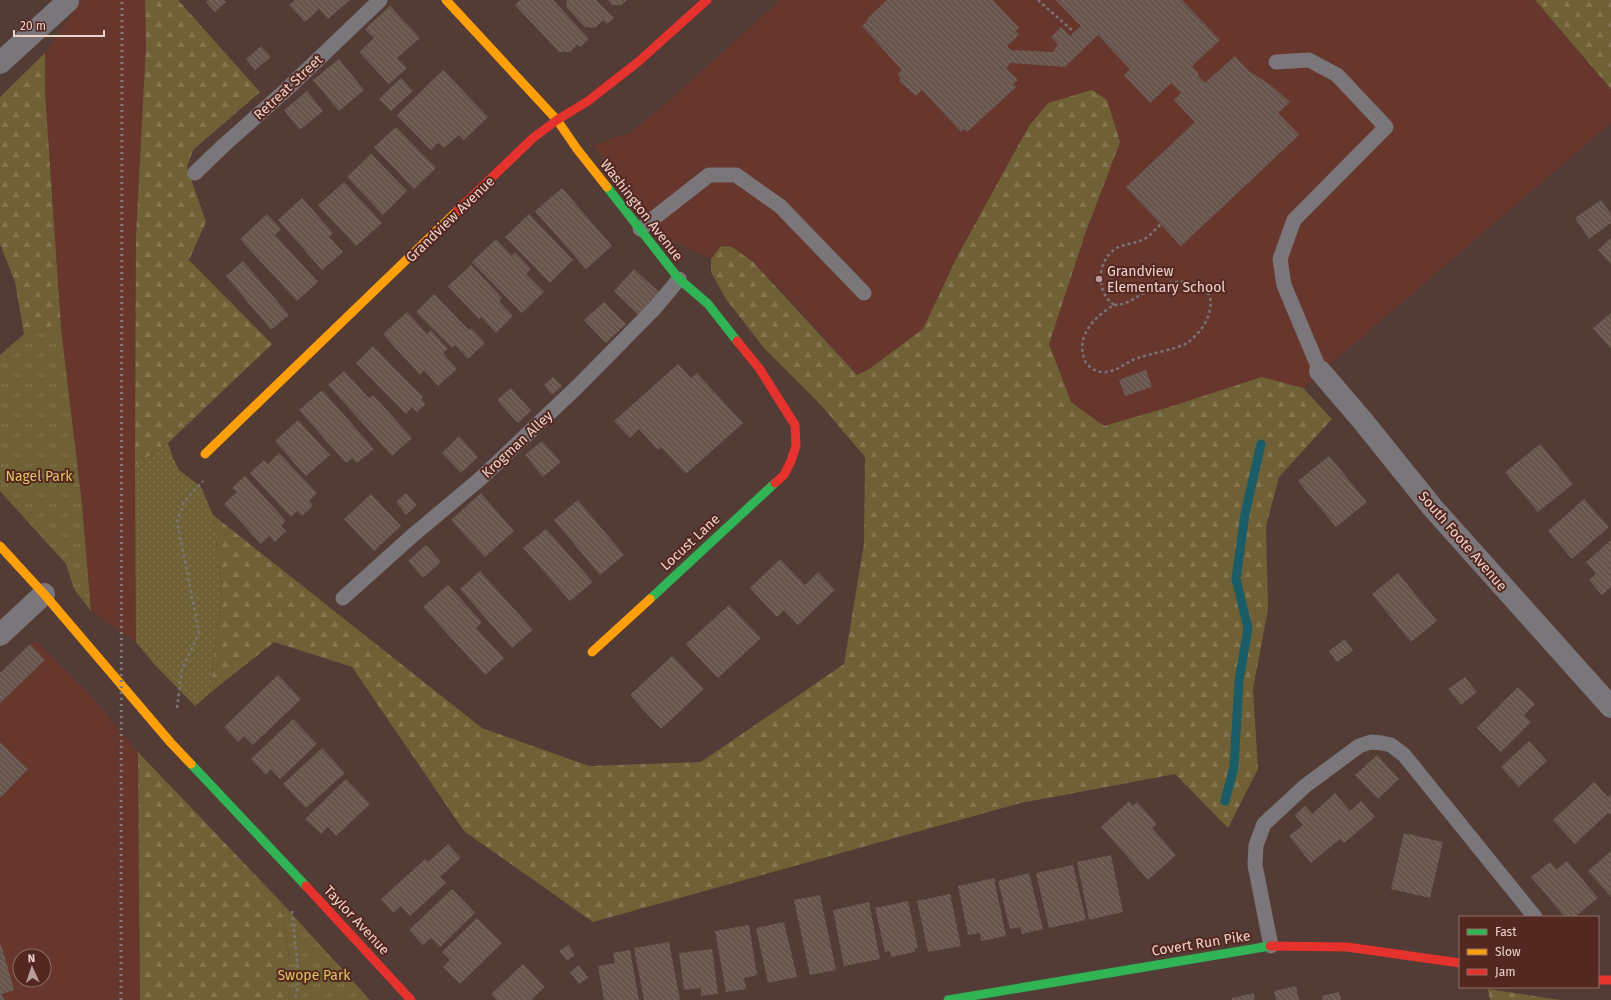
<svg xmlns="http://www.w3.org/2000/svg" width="1611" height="1000" font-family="'Fira Sans',sans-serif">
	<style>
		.built { fill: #67372d; fill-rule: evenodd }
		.grass { fill: url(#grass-dots) }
		.forest { fill: url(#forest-firs) }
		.park { fill: url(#park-tufts) }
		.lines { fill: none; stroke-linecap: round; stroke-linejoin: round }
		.stream { stroke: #1a5c67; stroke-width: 9 }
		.building { fill: url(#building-back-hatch) }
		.path { stroke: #7b7476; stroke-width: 2.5; stroke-dasharray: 3 3; stroke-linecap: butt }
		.lane { stroke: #7b7679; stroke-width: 15 }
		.street { stroke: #7b7679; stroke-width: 22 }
		.fast { stroke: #30b455; stroke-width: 9 }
		.slow { stroke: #ff9f0a; stroke-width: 9 }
		.jam { stroke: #e5322d; stroke-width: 9 }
		.rail { stroke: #847979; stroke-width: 3; stroke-dasharray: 2 4; stroke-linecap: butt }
		.poi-dot { fill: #b89d98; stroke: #532820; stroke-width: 1.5 }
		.labels { text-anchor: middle; stroke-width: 4; stroke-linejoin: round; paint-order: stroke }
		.street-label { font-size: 14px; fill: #eed2cc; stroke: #532820 }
		.poi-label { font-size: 14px; fill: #eed2cc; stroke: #532820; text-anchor: start }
		.park-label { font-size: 14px; fill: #e1c465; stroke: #532820 }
	</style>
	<defs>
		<pattern id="grass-dots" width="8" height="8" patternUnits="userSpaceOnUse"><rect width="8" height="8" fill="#706035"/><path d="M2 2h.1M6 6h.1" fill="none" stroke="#857651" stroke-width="1.8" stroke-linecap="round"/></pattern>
		<pattern id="forest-firs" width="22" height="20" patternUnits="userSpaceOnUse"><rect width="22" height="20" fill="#706035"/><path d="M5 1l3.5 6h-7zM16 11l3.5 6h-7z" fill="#857651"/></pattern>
		<pattern id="park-tufts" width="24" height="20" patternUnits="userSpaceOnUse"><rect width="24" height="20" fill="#706035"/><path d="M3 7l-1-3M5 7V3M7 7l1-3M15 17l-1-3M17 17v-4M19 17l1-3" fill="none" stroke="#857651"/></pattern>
		<pattern id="building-back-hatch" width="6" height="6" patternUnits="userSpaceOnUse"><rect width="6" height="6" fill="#68554d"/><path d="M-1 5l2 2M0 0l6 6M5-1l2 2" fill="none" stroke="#7e6d65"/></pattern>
	</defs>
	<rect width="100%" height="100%" fill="#533b36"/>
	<g class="built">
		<polygon points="81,0 145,0 146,45 136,236 136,642 91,611 82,505 61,328 45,92 45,53"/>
		<polygon points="780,0 1535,0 1611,89 1611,123 1303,388 1110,562 908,340 869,369 857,375 786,296 753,262 732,247 721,246 711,259 673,241 615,177 593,145 632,132 680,91"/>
		<path d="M33 643H38L91 696 138 752 140 1000H0V673ZM20 956H44V980H20Z"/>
	</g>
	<polygon class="grass" points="168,443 173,458 179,470 201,487 213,515 222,588 210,693 195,706 154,664 136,642 135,466"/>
	<g class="forest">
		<polygon points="145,0 178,0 260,92 193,150 187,167 206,222 189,260 272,344 168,443 135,466 136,236 146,45"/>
		<polygon points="1535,0 1611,0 1611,89"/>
		<polygon points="45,53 45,92 61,328 24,334 15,282 0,244 0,97"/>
		<polygon points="1092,90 1107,100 1120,142 1085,234 1049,344 1071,402 1104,426 1169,407 1262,377 1303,388 1332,419 1279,477 1266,526 1268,609 1253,689 1258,769 1228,828 1175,774 1021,803 593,922 464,831 352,667 274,642 210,693 222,588 213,515 482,728 589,766 701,762 844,664 864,544 865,457 820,404 764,348 726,299 711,272 711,259 721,246 732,247 753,262 857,375 869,369 923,329 958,255 1029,126 1048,103"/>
		<polygon points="138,752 282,903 290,968 289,1000 140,1000"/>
		<polygon points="1488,989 1560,1000 1490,1000"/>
	</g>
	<g class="park">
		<polygon points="61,328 82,505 91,611 74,589 66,564 0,491 0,355 24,334"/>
		<polygon points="282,903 370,1000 289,1000 290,968"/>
	</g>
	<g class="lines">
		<polyline class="stream" points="1225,801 1234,767 1239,681 1248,628 1236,579 1245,514 1261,444"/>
	</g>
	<g class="building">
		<polygon points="208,0 224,0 226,2 215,12 206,2"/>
		<polygon points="295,0 350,0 328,19 319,9 305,22 289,5"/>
		<polygon points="520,0 553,0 589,39 580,47 578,44 570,52 559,52 515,5"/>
		<polygon points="567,0 596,0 614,18 607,24 603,20 595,28 585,27 566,7"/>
		<polygon points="608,0 627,0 621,5 612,5"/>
		<polygon points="887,0 993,0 1019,28 1015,31 1019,35 1007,46 1011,50 1053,52 1058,44 1051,37 1061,27 1070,36 1081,26 1056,0 1182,0 1220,40 1192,66 1199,74 1198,76 1205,83 1235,56 1249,71 1273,87 1290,102 1278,113 1299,135 1181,246 1126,187 1195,122 1174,100 1181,93 1171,83 1150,103 1124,75 1130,69 1098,35 1065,67 1011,63 1006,68 1018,80 1013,84 1016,87 967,132 964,129 961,132 922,90 916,96 899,81 901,79 897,74 902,70 862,26 868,20 867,19"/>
		<polygon points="390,6 420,38 397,58 407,68 389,84 359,52 374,38 365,29"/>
		<polygon points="261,46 271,57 255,70 246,59"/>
		<polygon points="339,59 364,90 339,111 313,80"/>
		<polygon points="443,70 488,117 464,140 459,135 444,148 438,143 431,150 397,115"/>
		<polygon points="401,78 413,91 391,111 379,99"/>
		<polygon points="307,91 323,111 300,130 284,110"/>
		<polygon points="396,127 436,168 414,189 374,147"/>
		<polygon points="371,154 407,191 383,215 347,177"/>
		<polygon points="344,182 382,223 356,246 318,205"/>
		<polygon points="562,188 612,246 586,269 535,211"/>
		<polygon points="302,198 333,233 329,237 343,252 322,270 278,220"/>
		<polygon points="1601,200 1611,214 1611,223 1589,239 1575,218"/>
		<polygon points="267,214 281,229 275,235 318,282 297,301 240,239"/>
		<polygon points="529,214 573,260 550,283 505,237"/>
		<polygon points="1611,238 1611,264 1598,250"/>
		<polygon points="496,239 512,256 515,252 531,269 526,274 544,292 522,313 472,262"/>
		<polygon points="243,261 289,315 271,330 226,276"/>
		<polygon points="471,265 502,298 499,301 513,316 496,333 481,317 479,319 448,286"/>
		<polygon points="634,269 660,293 639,315 614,291"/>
		<polygon points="434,294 469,330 471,328 485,343 468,359 455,345 452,348 416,312"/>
		<polygon points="604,302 626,324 606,343 584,320"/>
		<polygon points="407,312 427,334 431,330 448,349 443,353 457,369 438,386 424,370 420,375 383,334"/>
		<polygon points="1611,313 1611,349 1593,328"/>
		<polygon points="373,346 423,397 421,399 426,404 417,412 412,407 406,414 356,363"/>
		<polygon points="678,364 691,378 697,373 743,423 686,474 661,447 658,450 639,429 630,438 614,421"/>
		<polygon points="1146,370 1152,387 1125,396 1119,380"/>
		<polygon points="344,371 369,398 373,395 412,438 392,456 328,385"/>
		<polygon points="553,377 562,386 552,395 544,385"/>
		<polygon points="511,388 531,411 518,423 497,400"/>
		<polygon points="322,390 374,449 357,463 352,458 346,463 299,410"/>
		<polygon points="298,420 330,455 306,476 275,441"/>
		<polygon points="459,436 478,457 461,473 442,453"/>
		<polygon points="542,441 561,462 543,477 525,455"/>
		<polygon points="1540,444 1573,484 1538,512 1505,472"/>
		<polygon points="279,453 317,493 309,501 313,506 302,516 297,511 291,517 250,473 264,460 268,464"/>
		<polygon points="1329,456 1367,502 1336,527 1298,481"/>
		<polygon points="245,476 286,521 281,526 286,531 275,542 269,536 261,544 224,504 237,492 232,488"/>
		<polygon points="406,493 417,505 406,515 396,502"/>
		<polygon points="481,493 514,531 485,557 451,520"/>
		<polygon points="371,494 401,526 374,551 344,519"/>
		<polygon points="1584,499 1609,527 1572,559 1548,531"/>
		<polygon points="578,500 624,555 600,575 554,520"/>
		<polygon points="546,529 593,582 570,601 523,548"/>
		<polygon points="1611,540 1611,587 1602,595 1589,580 1596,574 1586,562"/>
		<polygon points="426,545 441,562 423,578 408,561"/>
		<polygon points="780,559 805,585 818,572 835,590 798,625 784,610 777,617 750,588"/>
		<polygon points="480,571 533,630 512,648 460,589"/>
		<polygon points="1398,573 1437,621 1411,642 1372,594"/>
		<polygon points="448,585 482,622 476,628 504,658 485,675 423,607"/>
		<polygon points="729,605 761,638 718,678 686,644"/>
		<polygon points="1345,639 1353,651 1337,662 1329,651"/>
		<polygon points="30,644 45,660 0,703 0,673"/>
		<polygon points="672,656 704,689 661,729 630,695"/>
		<polygon points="278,675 301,699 253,745 244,736 238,742 224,727"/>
		<polygon points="1465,677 1477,692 1461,705 1448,689"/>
		<polygon points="1518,687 1535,704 1524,715 1531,722 1501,752 1477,728"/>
		<polygon points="293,719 317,744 280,779 271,769 266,775 251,759"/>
		<polygon points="1529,741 1547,761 1519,787 1501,767"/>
		<polygon points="0,742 28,769 0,798"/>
		<polygon points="322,748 345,773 306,808 283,784"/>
		<polygon points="1377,755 1399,779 1378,799 1355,775"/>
		<polygon points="346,779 370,804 336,836 328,827 321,834 305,819"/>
		<polygon points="1594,782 1608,797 1611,794 1611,815 1608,813 1575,844 1553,820"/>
		<polygon points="1335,793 1350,811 1361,801 1375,817 1344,843 1340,839 1311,863 1289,836 1303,825 1295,815 1305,806 1312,814"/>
		<polygon points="1129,801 1133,806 1137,802 1157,824 1152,828 1176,855 1148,880 1101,827"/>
		<polygon points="1404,833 1443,842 1430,898 1391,889"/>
		<polygon points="448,844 461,858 440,877 446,883 410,916 401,906 393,913 381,899 425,859 428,862"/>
		<polygon points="1611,851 1611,897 1588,871"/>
		<polygon points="1111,855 1123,912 1089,920 1077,862"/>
		<polygon points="1567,861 1598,898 1575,917 1565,917 1531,877 1550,862 1557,869"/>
		<polygon points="1073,865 1086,920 1049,928 1036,873"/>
		<polygon points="1029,873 1043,929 1022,934 1020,927 1010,929 998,881"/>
		<polygon points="994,878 1006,936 981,941 980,933 968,935 958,886"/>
		<polygon points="452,889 475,913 440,947 431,938 423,945 409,930"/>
		<polygon points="950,894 961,946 928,952 917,901"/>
		<polygon points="820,895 836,970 810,975 794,900"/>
		<polygon points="908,901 918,948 914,948 915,952 891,957 890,951 885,952 875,908"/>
		<polygon points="869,902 880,959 844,966 833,910"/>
		<polygon points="477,918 502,943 460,984 443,967 450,960 442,952"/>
		<polygon points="784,922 797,977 768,983 756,928"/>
		<polygon points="749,925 757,975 744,978 746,989 726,992 715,931"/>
		<polygon points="669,942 680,1000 644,1000 634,948"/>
		<polygon points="1,944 14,990 2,994 4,1000 0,1000 0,945"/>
		<polygon points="568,945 575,955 567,961 559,951"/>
		<polygon points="712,949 718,994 701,996 701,988 684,990 679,953"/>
		<polygon points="630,950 639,1000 604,1000 598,966 615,963 613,953"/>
		<polygon points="523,964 545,987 531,1000 497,1000 491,994"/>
		<polygon points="579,965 588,978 579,984 570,972"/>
		<polygon points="1296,986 1299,1000 1276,1000 1274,991"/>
		<polygon points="1339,992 1341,1000 1323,1000 1322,996"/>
		<polygon points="1254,993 1255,1000 1232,1000 1232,998"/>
	</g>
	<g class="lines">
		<g class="path">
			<polyline points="1038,0 1074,32"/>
			<path d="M1114 305C1127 305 1132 299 1144 293 1158 286 1171 280 1187 282 1220 284 1214 317 1196 335 1193 338 1190 341 1187 343 1174 350 1152 353 1138 358 1123 363 1119 372 1102 372 1096 372 1087 366 1085 361 1075 336 1094 317 1114 305 1095 291 1097 262 1115 249 1122 244 1134 244 1142 240 1149 238 1155 229 1161 224"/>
			<polyline points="177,708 182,669 199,633 177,521 184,502 203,481"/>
			<polyline points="292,911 299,979 295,1000"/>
		</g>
		<g class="lane">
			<polyline points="1276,62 1309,60 1337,75 1386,127 1294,220 1280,259 1284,285 1320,371"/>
			<polyline points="195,173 223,146 286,90 380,0"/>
			<polyline points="640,229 709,175 736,175 780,206 864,293"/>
			<polyline points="343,598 412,536 480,479 577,387 655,308 679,279"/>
			<polyline points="1271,946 1255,865 1256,845 1264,824 1305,786 1359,746 1371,742 1382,743 1391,745 1404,755 1535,917"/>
		</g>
		<g class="street">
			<polyline points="0,63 68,1"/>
			<polyline points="1320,371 1362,420 1432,507 1611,707"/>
			<polyline points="0,635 44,594"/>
		</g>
		<g class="fast">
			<polyline points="607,187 679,279 708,304 737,341"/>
			<polyline points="650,599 775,483"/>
			<polyline points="191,764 306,886"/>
			<polyline points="948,1000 1270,946"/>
		</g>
		<g class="slow">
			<polyline points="446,0 557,120 577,149 607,187"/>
			<polyline points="205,454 457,211"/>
			<polyline points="0,546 44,594 171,743 191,764"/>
			<polyline points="592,652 650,599"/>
		</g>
		<g class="jam">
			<polyline points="457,211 533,138 557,120 588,101 638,62 707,0"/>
			<polyline points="737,341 759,368 795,425 796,446 791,461 784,475 775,483"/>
			<polyline points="306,886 411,1000"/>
			<polyline points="1270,946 1347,947 1460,963"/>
			<polyline points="1598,980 1611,980"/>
		</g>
		<polyline class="rail" points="121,1000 122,0"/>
	</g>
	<circle class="poi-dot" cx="1099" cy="279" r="4"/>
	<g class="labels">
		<g class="street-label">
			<text transform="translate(288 87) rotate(-43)" y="5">Retreat Street</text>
			<text transform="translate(642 210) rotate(52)" y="5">Washington Avenue</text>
			<text transform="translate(450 219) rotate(-44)" y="5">Grandview Avenue</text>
			<text transform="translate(517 444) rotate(-43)" y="5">Krogman Alley</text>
			<text transform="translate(1463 541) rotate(49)" y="5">South Foote Avenue</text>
			<text transform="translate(690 542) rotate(-43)" y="5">Locust Lane</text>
			<text transform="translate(357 920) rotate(47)" y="5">Taylor Avenue</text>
			<text transform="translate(1201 943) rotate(-9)" y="5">Covert Run Pike</text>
		</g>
		<g class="poi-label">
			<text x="1107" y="276">Grandview<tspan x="1107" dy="16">Elementary School</tspan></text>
		</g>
		<g class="park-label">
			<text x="39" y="481">Nagel Park</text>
			<text x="314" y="980">Swope Park</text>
		</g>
	</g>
	<rect x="1459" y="916" width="140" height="72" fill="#532820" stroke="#916c65"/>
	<rect x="1467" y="929" width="20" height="6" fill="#30b455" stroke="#916c65"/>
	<text x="1495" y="936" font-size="12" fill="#eed2cc">Fast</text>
	<rect x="1467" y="949" width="20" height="6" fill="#ff9f0a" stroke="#916c65"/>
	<text x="1495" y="956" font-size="12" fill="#eed2cc">Slow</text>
	<rect x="1467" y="969" width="20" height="6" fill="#e5322d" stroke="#916c65"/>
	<text x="1495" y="976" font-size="12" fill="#eed2cc">Jam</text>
	<g transform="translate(32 968) rotate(357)"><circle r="19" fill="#532820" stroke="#916c65"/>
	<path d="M0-3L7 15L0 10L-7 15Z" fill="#b89d98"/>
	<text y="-6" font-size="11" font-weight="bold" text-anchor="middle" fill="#eed2cc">N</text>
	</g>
	<path d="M14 30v6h90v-6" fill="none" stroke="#eed2cc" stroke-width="2"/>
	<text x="20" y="30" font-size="12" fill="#eed2cc" stroke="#532820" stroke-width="3" paint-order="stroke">20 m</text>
</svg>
